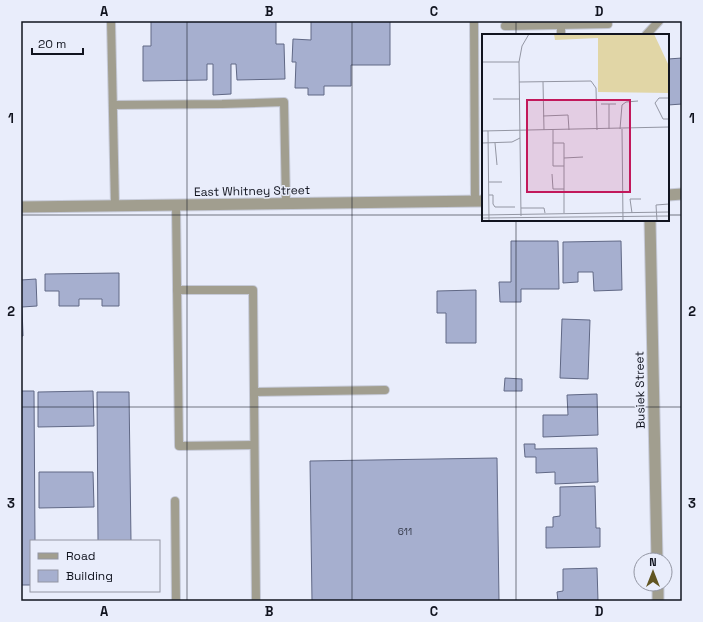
<svg xmlns="http://www.w3.org/2000/svg" width="703" height="622" font-family="'Space Grotesk',sans-serif">
	<style>
		.building { fill: #a6afcf; stroke: #606885 }
		.lines { fill: none; stroke-linecap: round; stroke-linejoin: round }
		.service-casing { stroke: #c6cad8; stroke-width: 10 }
		.minor-casing { stroke: #c6cad8; stroke-width: 13 }
		.tertiary-casing { stroke: #c6cad8; stroke-width: 13 }
		.service { stroke: #a19e8f; stroke-width: 8 }
		.minor { stroke: #a19e8f; stroke-width: 11 }
		.tertiary { stroke: #a19e8f; stroke-width: 11 }
		.grid { fill: none; stroke: #11141f; stroke-width: 1; stroke-opacity: 0.55 }
		.labels { text-anchor: middle; stroke-width: 3; stroke-linejoin: round; paint-order: stroke }
		.number-label { font-size: 10px; fill: #363b4b }
		.street-label { font-size: 12px; fill: #11141f; stroke: #e9edfb }
		.inset-road { fill: none; stroke: #9396a3; stroke-width: 1 }
		.view { fill: #c2185b; fill-opacity: 0.15; stroke: #c2185b; stroke-width: 2 }
		.inset-edge { fill: none; stroke: #11141f; stroke-width: 2 }
		.neatline { fill: none; stroke: #11141f; stroke-width: 1.5 }
		.grid-label { font-size: 13px; text-anchor: middle; font-weight: bold; fill: #11141f }
	</style>
	<rect width="100%" height="100%" fill="#e9edfb"/>
	<g class="building">
		<polygon points="151,21 276,21 276,44 284,44 285,79 237,80 236,64 231,64 231,94 213,95 213,64 207,64 207,80 143,81 143,46 151,46"/>
		<polygon points="311,21 390,21 390,65 351,65 351,86 324,86 324,95 308,95 308,88 295,88 296,62 292,62 293,39 311,40"/>
		<polygon points="682,58 682,104 668,105 668,59"/>
		<polygon points="511,241 558,241 559,289 521,289 521,302 500,302 499,282 511,282"/>
		<polygon points="621,241 622,290 594,291 593,272 578,272 578,282 563,283 563,242"/>
		<polygon points="119,273 119,306 102,306 102,299 79,299 79,306 59,306 59,291 45,291 45,274"/>
		<polygon points="36,279 37,306 22,307 23,336 21,336 21,280"/>
		<polygon points="476,290 476,343 446,343 446,313 437,313 437,291"/>
		<polygon points="562,319 590,320 588,379 560,378"/>
		<polygon points="505,378 522,379 522,391 504,391"/>
		<polygon points="21,391 34,391 35,541 31,541 31,585 21,585"/>
		<polygon points="93,391 94,426 38,427 38,392"/>
		<polygon points="97,392 129,392 131,541 98,541"/>
		<polygon points="597,394 598,435 543,437 543,415 568,415 567,395"/>
		<polygon points="524,444 535,444 535,449 597,448 598,482 555,484 555,472 536,473 536,457 525,457"/>
		<polygon points="497,458 499,601 312,601 310,461"/>
		<polygon points="39,472 93,472 94,507 39,508"/>
		<polygon points="595,486 596,528 600,528 600,547 546,548 546,527 553,527 553,517 560,516 560,487"/>
		<polygon points="597,568 598,601 558,601 557,592 563,591 563,569"/>
	</g>
	<g class="lines">
		<g class="service-casing">
			<g id="service">
				<polyline points="111,21 115,206"/>
				<polyline points="474,21 475,202"/>
				<polyline points="561,25 561,35"/>
				<polyline points="505,26 608,24"/>
				<polyline points="646,35 659,21"/>
				<polyline points="113,105 222,104 284,102 286,204"/>
				<polyline points="176,205 179,446 254,445"/>
				<polyline points="177,290 253,290 256,601"/>
				<polyline points="254,392 385,390"/>
				<polyline points="175,501 176,601"/>
			</g>
		</g>
		<g class="minor-casing">
			<g id="minor">
				<polyline points="650,220 657,560"/>
				<polyline points="658,584 658,601"/>
			</g>
		</g>
		<g class="tertiary-casing">
			<g id="tertiary">
				<polyline points="668,195 682,194"/>
				<polyline points="21,207 483,201"/>
			</g>
		</g>
		<use href="#service" class="service"/>
		<use href="#minor" class="minor"/>
		<use href="#tertiary" class="tertiary"/>
	</g>
	<path class="grid" d="M187 21V601M352 21V601M516 21V35M21 215H483M668 215H682M516 220V601M21 407H682"/>
	<g class="labels">
		<g class="number-label">
			<text x="405" y="535">611</text>
		</g>
		<g class="street-label">
			<text transform="translate(252 191) rotate(-1)" y="4">East Whitney Street</text>
			<text transform="translate(640 390) rotate(-91)" y="4">Busiek Street</text>
		</g>
	</g>
	<g transform="translate(482 34)">
		<rect width="187" height="187" fill="#e9edfb"/>
		<path d="M72 0H172L187 32V59L116 58V4L73 6Z" fill="#e1d6a6"/>
		<path class="inset-road" d="M0 28H37M37 48 109 47 114 54 115 96M61 48 62 96M187 64H177L173 69 181 85H187M11 65H38M119 70H134M127 70V95M61 82 86 81 87 96M138 95 140 71 144 68 156 67M140 95 141 187M71 96V132H82M0 97 187 93M6 97 7 187M0 109 30 108 38 104M13 109 15 131M71 109H82V179M82 124 101 123M70 140 71 155H82M7 148H20M7 161H11V170M11 170 13 173H33M39 174H62L63 179M150 179 148 165H159M0 181 187 178M39 182 37 28 40 12 47 0M0 184 187 182M175 187 174 171 187 170"/>
		<path class="view" d="M45 66H148V158H45Z"/>
		<rect width="187" height="187" class="inset-edge"/>
	</g>
	<rect width="703" height="622" fill="none" stroke="#e9edfb" stroke-width="44"/>
	<rect x="30" y="540" width="130" height="52" fill="#e9edfb" stroke="#9396a3"/>
	<rect x="38" y="553" width="20" height="6" fill="#a19e8f" stroke="#9396a3"/>
	<text x="66" y="560" font-size="12" fill="#11141f">Road</text>
	<rect x="38" y="570" width="20" height="12" fill="#a6afcf" stroke="#9396a3"/>
	<text x="66" y="580" font-size="12" fill="#11141f">Building</text>
	<g transform="translate(653 572)"><circle r="19" fill="#e9edfb" stroke="#9396a3"/>
	<path d="M0-3L7 15L0 10L-7 15Z" fill="#615522"/>
	<text y="-6" font-size="11" font-weight="bold" text-anchor="middle" fill="#11141f">N</text>
	</g>
	<path d="M32 48v6h51v-6" fill="none" stroke="#11141f" stroke-width="2"/>
	<text x="38" y="48" font-size="12" fill="#11141f" stroke="#e9edfb" stroke-width="3" paint-order="stroke">20 m</text>
	<rect x="22" y="22" width="659" height="578" class="neatline"/>
	<g class="grid-label">
		<text x="104" y="16">A</text>
		<text x="269" y="16">B</text>
		<text x="434" y="16">C</text>
		<text x="599" y="16">D</text>
		<text x="11" y="123">1</text>
		<text x="692" y="123">1</text>
		<text x="11" y="316">2</text>
		<text x="692" y="316">2</text>
		<text x="11" y="508">3</text>
		<text x="692" y="508">3</text>
		<text x="104" y="616">A</text>
		<text x="269" y="616">B</text>
		<text x="434" y="616">C</text>
		<text x="599" y="616">D</text>
	</g>
</svg>
